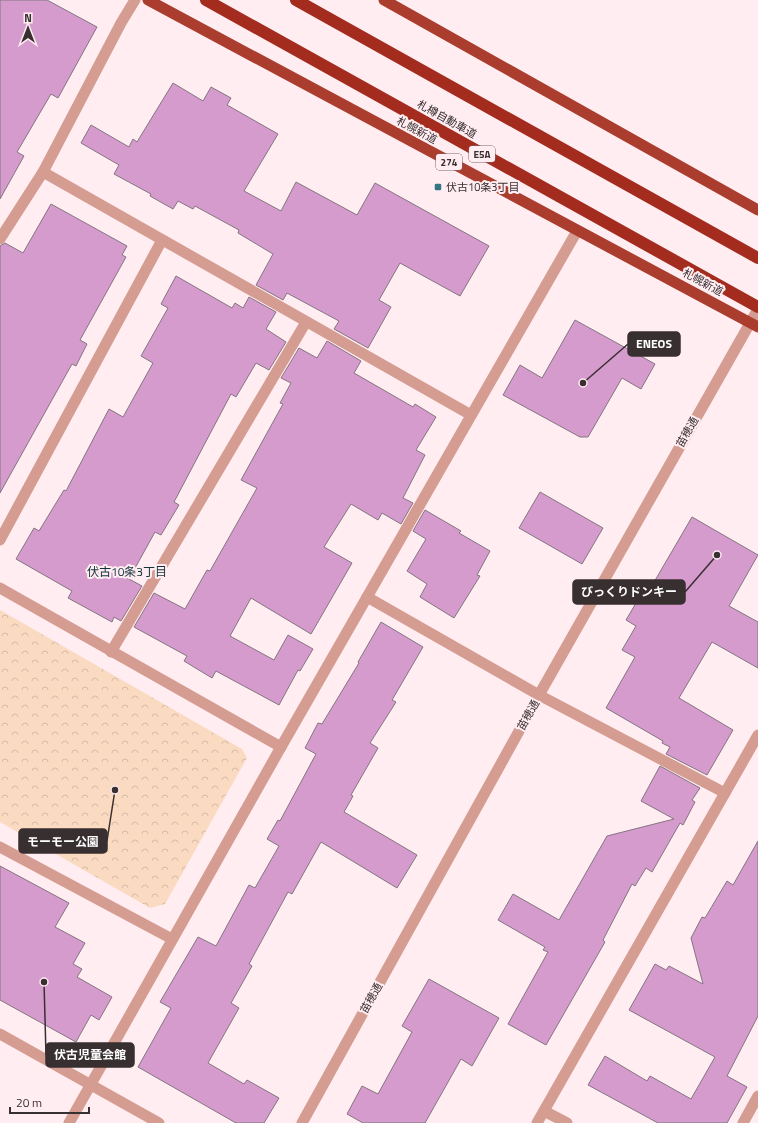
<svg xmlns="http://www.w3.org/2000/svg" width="758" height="1123" font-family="'Titillium Web','Noto Sans JP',sans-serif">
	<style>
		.forest { fill: url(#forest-crowns) }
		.building { fill: #d69bcd; stroke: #837581 }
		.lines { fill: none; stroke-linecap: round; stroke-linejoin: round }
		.minor { stroke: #d59c91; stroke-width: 11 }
		.tertiary { stroke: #d59c91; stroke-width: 11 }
		.trunk { stroke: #aa3d2e; stroke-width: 11 }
		.motorway { stroke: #a32c1e; stroke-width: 12 }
		.poi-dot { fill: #337686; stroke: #ffedf1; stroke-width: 1.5 }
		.labels { text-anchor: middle; stroke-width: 4; stroke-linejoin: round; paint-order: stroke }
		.shield { fill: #ffedf1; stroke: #74686b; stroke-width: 1 }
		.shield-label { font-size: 10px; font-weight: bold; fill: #382f31 }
		.street-label { font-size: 11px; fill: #382f31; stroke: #ffedf1 }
		.poi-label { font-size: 11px; fill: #382f31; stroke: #ffedf1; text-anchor: start }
		.neighbourhood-label { font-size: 12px; fill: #13333b; stroke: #ffedf1 }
		.leader { fill: none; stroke: #382f31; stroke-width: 1.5 }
		.callout-dot { fill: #382f31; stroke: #ffedf1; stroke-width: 1.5 }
		.callout { fill: #382f31; stroke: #382f31; stroke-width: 1.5 }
		.callout-label { font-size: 12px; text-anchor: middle; font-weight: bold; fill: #fff }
	</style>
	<defs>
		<pattern id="forest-crowns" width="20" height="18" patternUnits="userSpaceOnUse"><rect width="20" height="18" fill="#fadac1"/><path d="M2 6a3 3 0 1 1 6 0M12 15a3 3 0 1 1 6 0" fill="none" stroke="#d7bba6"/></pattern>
	</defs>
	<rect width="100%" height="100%" fill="#ffedf1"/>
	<polygon class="forest" points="0,610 242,749 247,758 165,904 150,908 0,822"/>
	<g class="building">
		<polygon points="0,0 47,0 97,27 58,98 51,94 17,152 24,156 0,199"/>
		<polygon points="173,83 203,101 211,87 231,98 227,105 278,134 244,191 281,211 296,182 357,215 375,183 489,246 460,296 400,263 379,300 391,307 368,348 334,329 339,321 287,293 283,300 256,285 273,254 238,233 239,230 195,206 193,209 178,201 173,209 150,196 151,194 114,174 119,165 81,143 91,125 129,147 133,139 137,142"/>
		<polygon points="51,204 127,246 122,255 126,257 80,340 87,344 76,366 72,364 0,493 0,246 5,243 23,253"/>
		<polygon points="176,276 232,308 235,303 243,308 249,297 276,312 266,329 286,342 269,370 256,363 236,397 231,394 174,502 179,505 161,535 155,532 129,579 142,586 121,621 114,617 112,622 68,598 72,591 16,559 34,528 39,531 64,490 66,491 109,409 123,417 153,363 141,356 168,308 161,304"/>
		<polygon points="575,320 655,364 641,389 622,378 588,437 580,437 503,395 520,365 542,378"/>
		<polygon points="327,341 361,361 354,373 413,407 415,404 436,417 416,450 425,455 403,498 413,503 401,524 382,513 378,520 351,504 324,547 352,563 311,634 251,598 230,636 274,660 288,635 313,649 300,671 298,670 279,705 216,671 212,678 184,661 187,656 134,627 154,593 185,609 207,570 210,571 257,488 241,480 283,404 280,403 291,383 281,378 299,348 317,358"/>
		<polygon points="540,492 603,528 582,564 519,528"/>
		<polygon points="425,510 461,531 459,533 490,551 477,575 480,576 454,618 420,597 427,584 407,571 426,539 413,531"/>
		<polygon points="692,517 758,555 729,606 758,622 758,668 712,642 679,698 733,730 707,775 666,754 670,747 662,743 663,741 606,708 635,657 622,650 636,626 626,620 639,598 643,601"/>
		<polygon points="381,622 423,647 392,700 396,702 370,743 378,748 351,795 353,796 344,812 417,855 397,888 321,842 292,894 288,892 249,964 252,966 231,1003 239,1008 208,1063 244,1084 247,1080 279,1098 264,1123 236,1123 138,1067 171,1008 160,1002 198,937 216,946 249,885 255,888 279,846 267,839 278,820 280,821 316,754 305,748 318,723 322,724 359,663 358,662"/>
		<polygon points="660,766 700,788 692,800 695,802 683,825 680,823 652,872 646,868 635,886 632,884 603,940 605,942 546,1045 508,1024 548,952 543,950 545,947 498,920 513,894 559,920 607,836 674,819 641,801"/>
		<polygon points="758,841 758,1016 727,1076 747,1087 727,1123 658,1123 588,1085 605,1056 647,1081 650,1076 691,1099 715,1057 629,1010 655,964 666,970 669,966 703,984 691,938 702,917 705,918 727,881 733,885"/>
		<polygon points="0,866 69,903 55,927 85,943 73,964 82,969 77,977 112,997 99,1020 91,1015 76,1042 0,1000"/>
		<polygon points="429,979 499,1018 472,1066 461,1059 425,1123 363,1123 347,1114 362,1086 378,1094 412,1032 402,1026"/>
	</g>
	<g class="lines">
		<g class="minor">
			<polyline points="43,172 471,415"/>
			<polyline points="0,239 43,172 121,23 135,0"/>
			<polyline points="0,540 162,240"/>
			<polyline points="0,588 281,747"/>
			<polyline points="367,597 539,695 725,793"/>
			<polyline points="111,652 306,322"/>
			<polyline points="0,847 172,939"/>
			<polyline points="0,1034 159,1123"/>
			<polyline points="544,1111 567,1123"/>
			<polyline points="69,1123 281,747 577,231"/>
			<polyline points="537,1123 758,735"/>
			<polyline points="743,1123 758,1096"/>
		</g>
		<polyline class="tertiary" points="302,1123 539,695 758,309"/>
		<g class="trunk">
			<polyline points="148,0 758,327"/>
			<polyline points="384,0 758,210"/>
		</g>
		<g class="motorway">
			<polyline points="206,0 758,307"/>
			<polyline points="296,0 758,258"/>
		</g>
	</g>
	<rect class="poi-dot" x="434" y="183" width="8" height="8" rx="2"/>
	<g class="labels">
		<g class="shield">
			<rect x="469" y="146" width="26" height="16" rx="3"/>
			<rect x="436" y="154" width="26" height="16" rx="3"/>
		</g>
		<g class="shield-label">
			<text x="482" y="158">E5A</text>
			<text x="449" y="166">274</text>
		</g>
		<g class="street-label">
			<text transform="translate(447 119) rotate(29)" y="4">札樽自動車道</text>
			<text transform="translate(417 130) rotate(28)" y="4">札幌新道</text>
			<text transform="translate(703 282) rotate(28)" y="4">札幌新道</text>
			<text transform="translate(687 432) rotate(-61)" y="4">苗穂通</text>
			<text transform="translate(528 715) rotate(-61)" y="4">苗穂通</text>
			<text transform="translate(371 998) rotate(-61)" y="4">苗穂通</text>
		</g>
		<g class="poi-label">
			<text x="446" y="191">伏古10条3丁目</text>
		</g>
		<g class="neighbourhood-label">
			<text x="127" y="576">伏古10条3丁目</text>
		</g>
	</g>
	<path class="leader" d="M583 383L628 344M717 555L685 592M115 790L107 841M44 982L46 1055"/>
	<g class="callout-dot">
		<circle cx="583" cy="383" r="4"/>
		<circle cx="717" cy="555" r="4"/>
		<circle cx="115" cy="790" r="4"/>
		<circle cx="44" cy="982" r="4"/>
	</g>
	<g class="callout">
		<rect x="628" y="332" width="52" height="24" rx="4"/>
		<rect x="573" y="580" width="112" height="24" rx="4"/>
		<rect x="19" y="829" width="88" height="24" rx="4"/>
		<rect x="46" y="1043" width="88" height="24" rx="4"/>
	</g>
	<g class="callout-label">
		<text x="654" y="348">ENEOS</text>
		<text x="629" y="596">びっくりドンキー</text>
		<text x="63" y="846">モーモー公園</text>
		<text x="90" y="1059">伏古児童会館</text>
	</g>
	<g transform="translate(28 28)" stroke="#ffedf1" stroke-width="3" paint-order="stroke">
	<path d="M0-3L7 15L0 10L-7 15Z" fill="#382f31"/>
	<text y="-6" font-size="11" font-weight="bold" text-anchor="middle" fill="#382f31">N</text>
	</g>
	<path d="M10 1107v6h79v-6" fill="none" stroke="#382f31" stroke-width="2"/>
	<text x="16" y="1107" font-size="12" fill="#382f31" stroke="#ffedf1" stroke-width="3" paint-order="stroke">20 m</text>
</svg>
